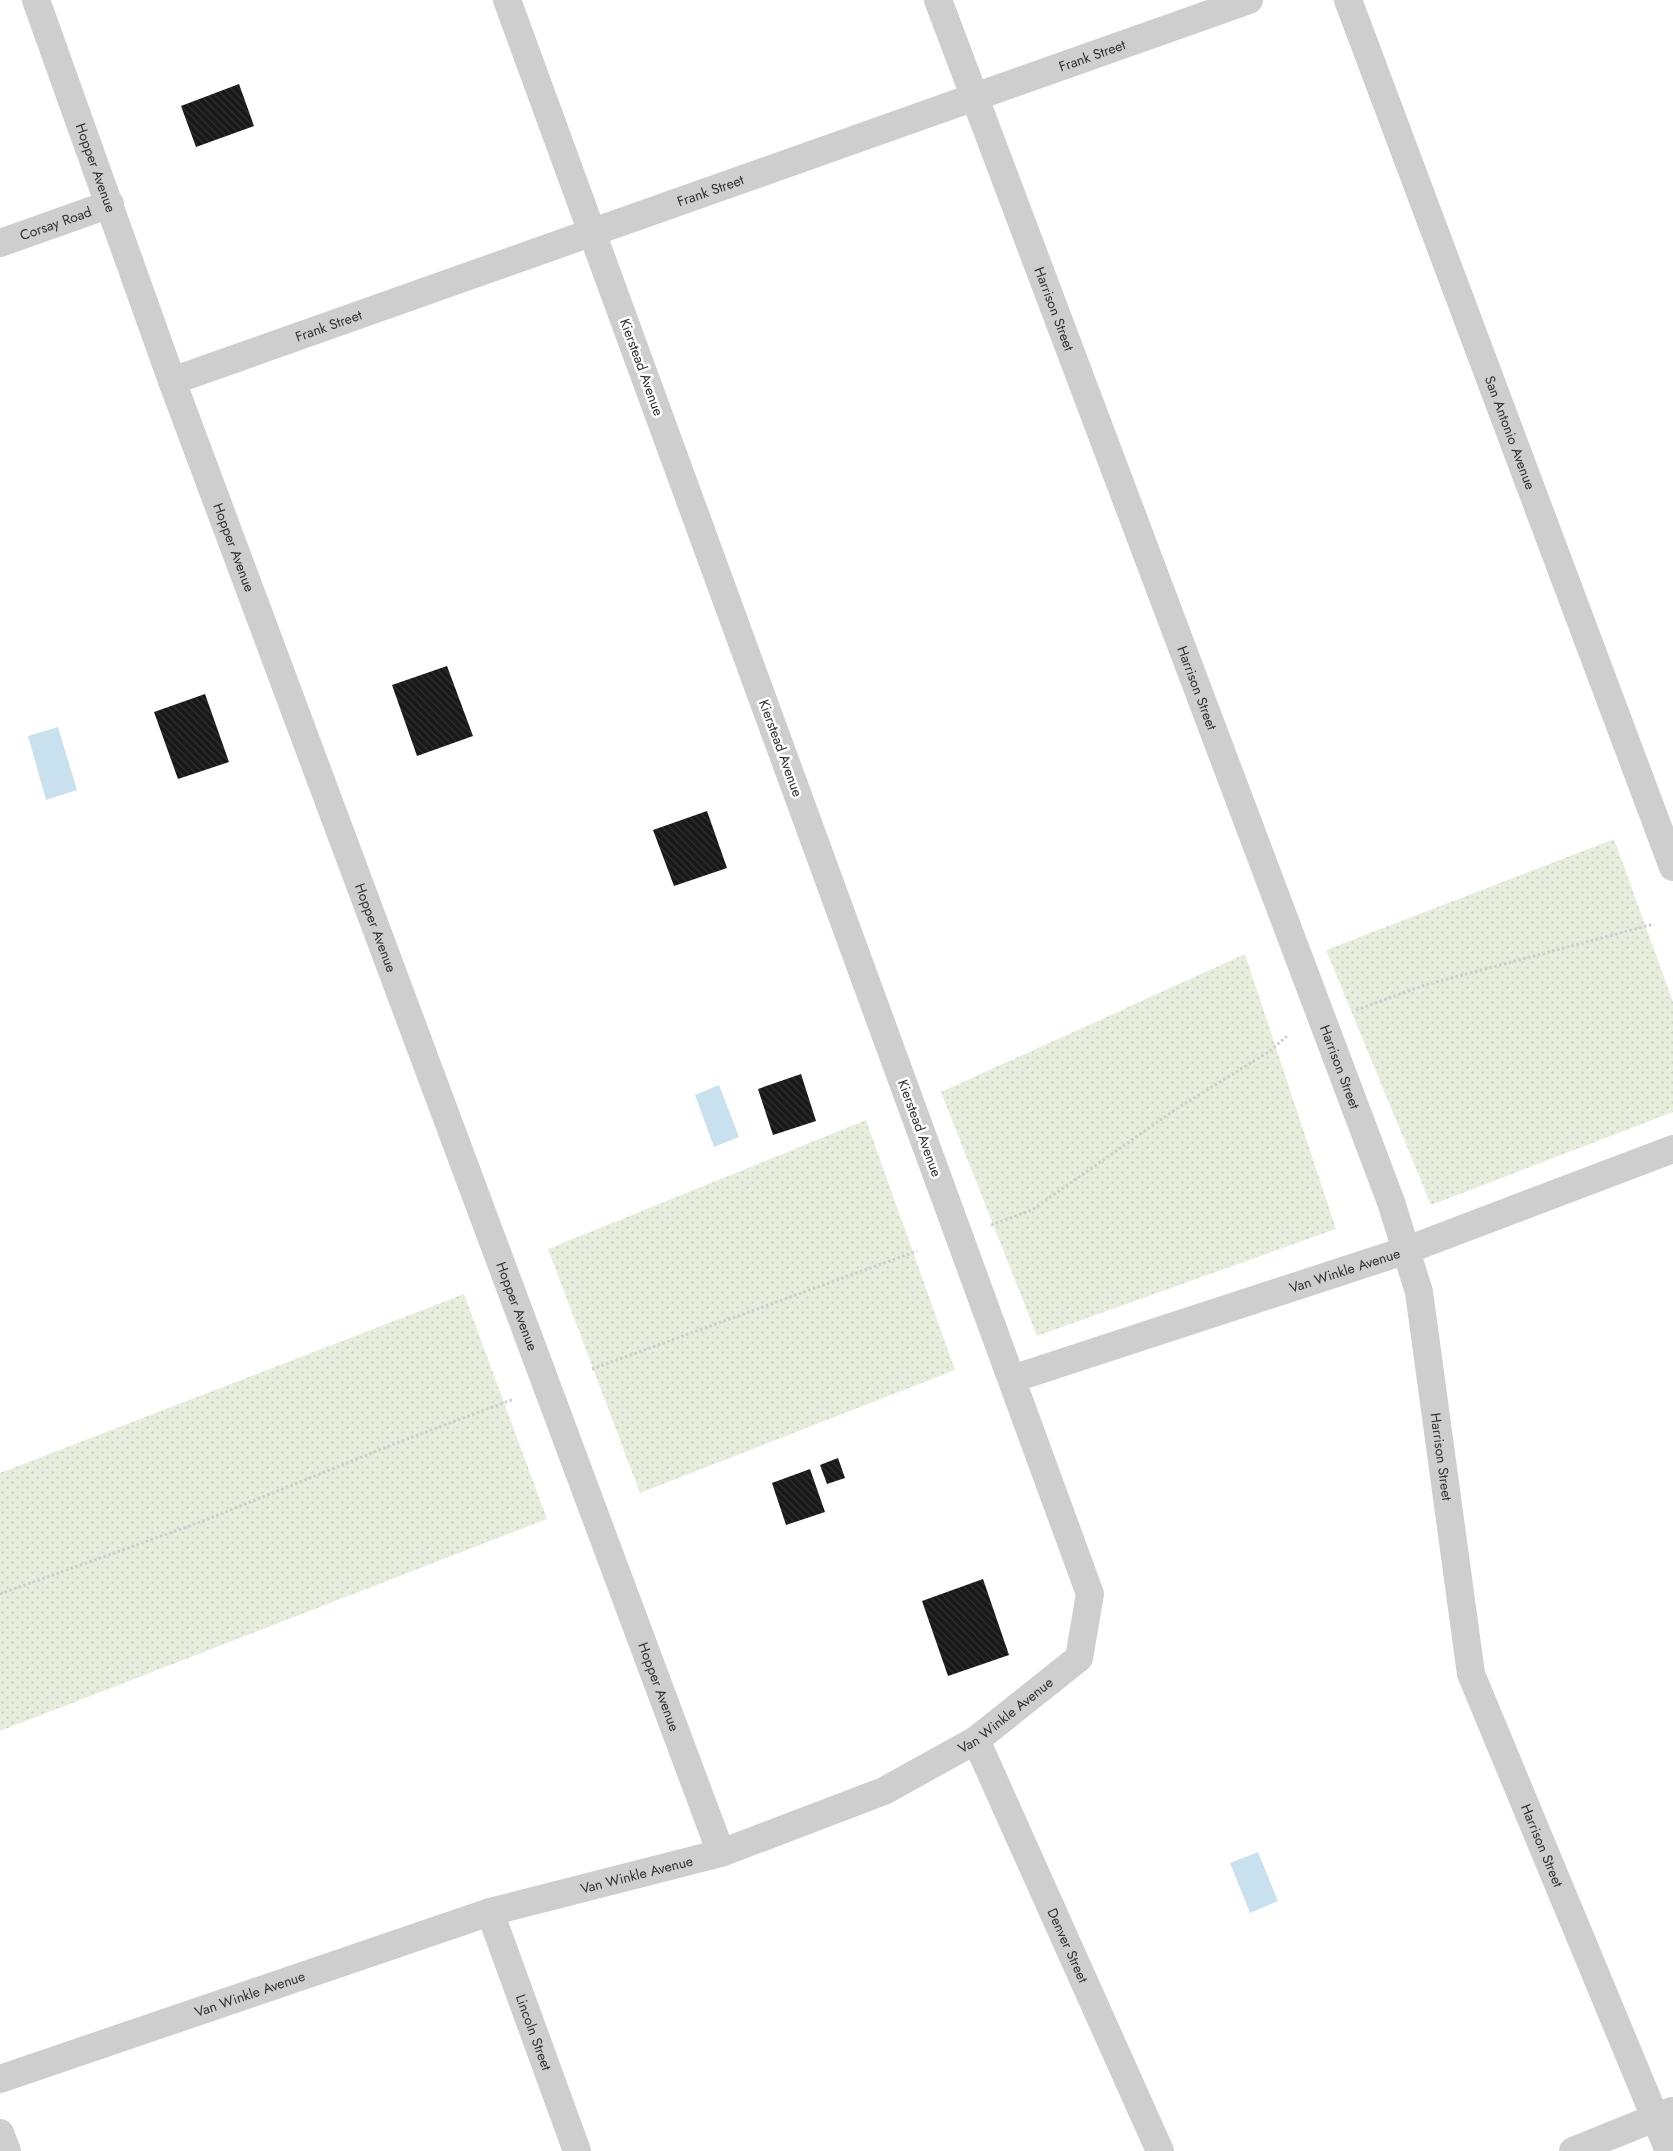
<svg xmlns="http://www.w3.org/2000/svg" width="1673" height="2151" font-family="Jost,sans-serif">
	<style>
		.grass { fill: url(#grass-dots) }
		.water { fill: #c9e1ef }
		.building { fill: url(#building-back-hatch) }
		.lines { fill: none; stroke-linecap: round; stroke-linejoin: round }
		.path { stroke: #cecece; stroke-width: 3; stroke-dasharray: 2.5 2.5; stroke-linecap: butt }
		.minor { stroke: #cecece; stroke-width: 28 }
		.labels { text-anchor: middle; stroke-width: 5; stroke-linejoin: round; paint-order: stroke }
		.street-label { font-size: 14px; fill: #313131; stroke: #fff }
	</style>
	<defs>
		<pattern id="grass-dots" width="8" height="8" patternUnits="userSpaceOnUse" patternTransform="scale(1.25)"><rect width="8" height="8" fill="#e7eede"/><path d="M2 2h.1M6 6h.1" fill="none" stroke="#c7cdbf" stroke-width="1.8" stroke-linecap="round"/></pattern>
		<pattern id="building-back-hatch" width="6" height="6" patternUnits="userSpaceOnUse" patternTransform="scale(1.25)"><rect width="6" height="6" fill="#181818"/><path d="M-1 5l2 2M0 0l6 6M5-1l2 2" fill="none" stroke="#313131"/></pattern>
	</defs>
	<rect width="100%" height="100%" fill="#fff"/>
	<g class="grass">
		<polygon points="1614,839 1673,1002 1673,1112 1431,1205 1326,950"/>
		<polygon points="1245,954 1336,1229 1037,1336 941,1092"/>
		<polygon points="866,1120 955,1370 640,1493 548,1249"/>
		<polygon points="464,1294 547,1519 0,1731 0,1473"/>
	</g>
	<g class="water">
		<polygon points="58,727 77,790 46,800 28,736"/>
		<polygon points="719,1085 739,1137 714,1147 695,1095"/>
		<polygon points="1258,1852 1278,1901 1250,1913 1230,1863"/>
	</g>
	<g class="building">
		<polygon points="239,84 254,126 196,147 181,106"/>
		<polygon points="447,666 473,736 417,756 392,685"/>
		<polygon points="205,694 229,762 178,779 154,712"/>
		<polygon points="707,811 727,868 674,886 653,830"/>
		<polygon points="801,1074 816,1121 773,1135 758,1089"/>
		<polygon points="838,1458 845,1478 827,1484 820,1465"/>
		<polygon points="810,1469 825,1512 786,1525 772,1483"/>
		<polygon points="983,1579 1009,1655 948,1676 922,1601"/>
	</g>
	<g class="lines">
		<g class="path">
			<polyline points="1356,1010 1425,985 1654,924"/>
			<polyline points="991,1225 1032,1210 1176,1109 1270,1051 1287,1036"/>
			<polyline points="592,1369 917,1251"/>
			<polyline points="0,1594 203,1521 399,1442 514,1399"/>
		</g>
		<g class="minor">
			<path id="s1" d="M36 0 172 381 721 1853"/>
			<path id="s2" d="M938 0 1391 1202 1419 1292 1471 1674 1669 2151"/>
			<path id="s3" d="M1348 0 1673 867"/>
			<path id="s4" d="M0 243 110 204"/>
			<path id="s5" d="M172 381 1249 0"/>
			<path id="s6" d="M1012 1379 1407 1250 1673 1149"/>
			<path id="s7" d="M976 1740 1160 2151"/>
			<path id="s8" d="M490 1912 577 2151"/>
			<path id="s9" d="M0 2079 490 1912 721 1853 884 1791 976 1740 1079 1658 1090 1594 507 0"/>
			<polyline points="0,2133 7,2151"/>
			<polyline points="1573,2151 1672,2111"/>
		</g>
	</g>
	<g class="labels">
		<g class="street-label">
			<text dy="5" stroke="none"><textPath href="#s5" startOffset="976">Frank Street</textPath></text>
			<text dy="5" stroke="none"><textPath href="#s1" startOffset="178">Hopper Avenue</textPath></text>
			<text dy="5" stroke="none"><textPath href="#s5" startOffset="571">Frank Street</textPath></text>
			<text dy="5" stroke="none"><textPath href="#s4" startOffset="59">Corsay Road</textPath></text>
			<text dy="5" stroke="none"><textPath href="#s2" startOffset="330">Harrison Street</textPath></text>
			<text dy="5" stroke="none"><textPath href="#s5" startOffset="166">Frank Street</textPath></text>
			<text transform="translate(642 367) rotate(70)" y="5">Kierstead Avenue</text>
			<text dy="5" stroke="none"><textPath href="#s3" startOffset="462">San Antonio Avenue</textPath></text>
			<text dy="5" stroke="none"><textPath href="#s1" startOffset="582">Hopper Avenue</textPath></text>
			<text dy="5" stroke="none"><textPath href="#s2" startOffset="735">Harrison Street</textPath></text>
			<text transform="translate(781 748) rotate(70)" y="5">Kierstead Avenue</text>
			<text dy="5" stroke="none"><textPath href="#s1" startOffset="988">Hopper Avenue</textPath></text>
			<text dy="5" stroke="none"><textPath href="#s2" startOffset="1140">Harrison Street</textPath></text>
			<text transform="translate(920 1128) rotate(70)" y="5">Kierstead Avenue</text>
			<text dy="5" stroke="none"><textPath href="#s6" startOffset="350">Van Winkle Avenue</textPath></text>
			<text dy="5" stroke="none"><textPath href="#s1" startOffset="1392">Hopper Avenue</textPath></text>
			<text dy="5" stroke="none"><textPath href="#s2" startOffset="1545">Harrison Street</textPath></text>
			<text dy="5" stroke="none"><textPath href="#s1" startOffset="1798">Hopper Avenue</textPath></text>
			<text dy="5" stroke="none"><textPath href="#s9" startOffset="1074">Van Winkle Avenue</textPath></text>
			<text dy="5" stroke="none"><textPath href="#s2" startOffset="1950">Harrison Street</textPath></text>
			<text dy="5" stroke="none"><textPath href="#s9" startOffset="669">Van Winkle Avenue</textPath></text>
			<text dy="5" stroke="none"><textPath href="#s7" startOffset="225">Denver Street</textPath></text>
			<text dy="5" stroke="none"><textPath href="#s9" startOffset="264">Van Winkle Avenue</textPath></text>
			<text dy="5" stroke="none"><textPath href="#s8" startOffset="128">Lincoln Street</textPath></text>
		</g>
	</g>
</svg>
